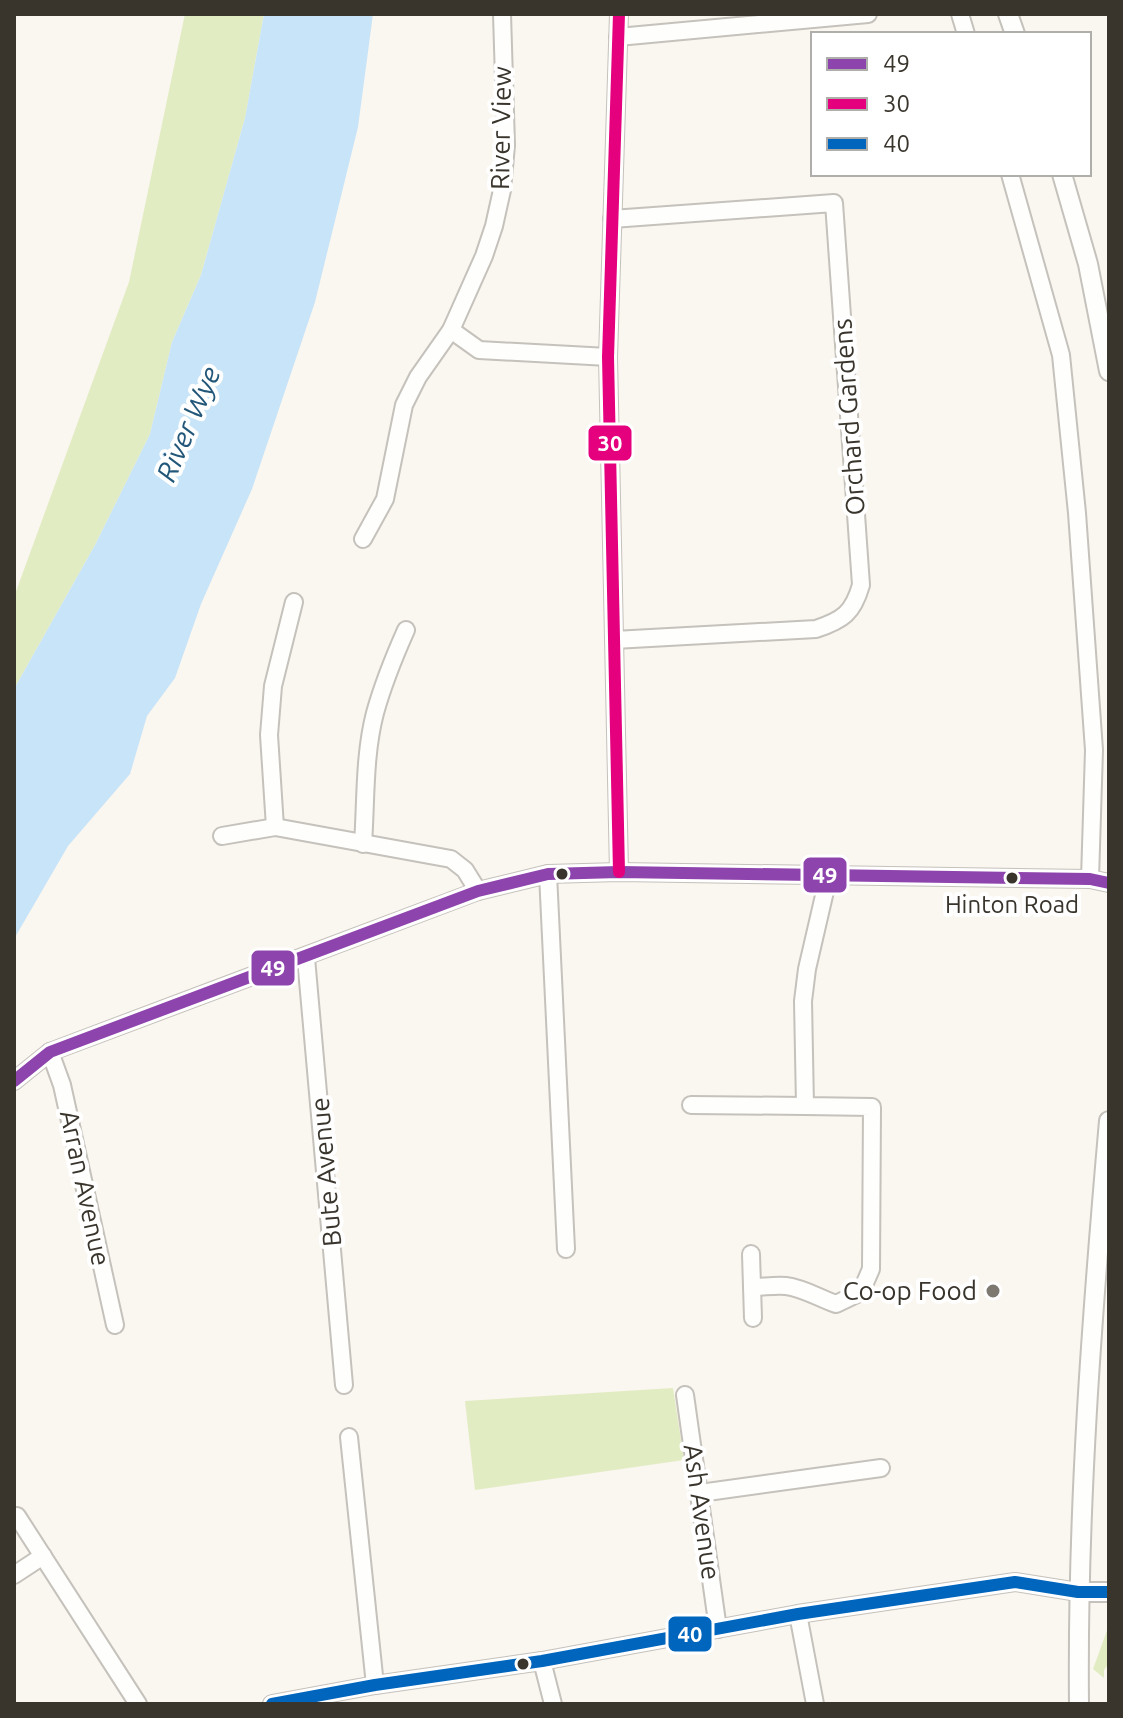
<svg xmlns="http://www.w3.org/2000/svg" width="1123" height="1718" font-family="Ubuntu,sans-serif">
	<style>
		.green { fill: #e2ecc2 }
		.water { fill: #c8e4f8 }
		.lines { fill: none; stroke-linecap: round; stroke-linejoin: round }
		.minor-casing { stroke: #c5c1bb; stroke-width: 20 }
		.tertiary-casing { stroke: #c5c1bb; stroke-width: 22 }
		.minor { stroke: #fefefd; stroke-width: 16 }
		.tertiary { stroke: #fefefd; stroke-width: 18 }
		.bus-1-casing { stroke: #fff; stroke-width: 18 }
		.bus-2-casing { stroke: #fff; stroke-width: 18 }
		.bus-3-casing { stroke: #fff; stroke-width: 18 }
		.bus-1 { stroke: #8e44ad; stroke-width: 12 }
		.bus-2 { stroke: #e5007d; stroke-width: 12 }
		.bus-3 { stroke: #0065bd; stroke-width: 12 }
		.bus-dot { fill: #39352d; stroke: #fff; stroke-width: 3 }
		.poi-dot { fill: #7d7971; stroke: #fff; stroke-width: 3 }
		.labels { text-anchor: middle; stroke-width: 8; stroke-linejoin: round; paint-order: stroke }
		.bus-label { font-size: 24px; fill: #39352d; stroke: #fff }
		.street-label { font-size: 26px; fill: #39352d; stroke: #fff }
		.poi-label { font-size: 26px; fill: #39352d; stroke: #fff; text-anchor: end }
		.water-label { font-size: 28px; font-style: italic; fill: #225779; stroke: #fff }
		.line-badge { stroke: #fff; stroke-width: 3 }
		.badge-label { font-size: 22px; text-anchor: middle; font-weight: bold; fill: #fff }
	</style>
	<rect width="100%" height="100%" fill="#faf6f0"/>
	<g class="green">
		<polygon points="185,14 264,14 245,118 201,275 172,342 150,434 95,545 14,689 14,597 129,282"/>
		<polygon points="673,1388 684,1460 475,1490 465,1401"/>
		<polygon points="1109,1625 1109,1663 1104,1670 1104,1678 1093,1669"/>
	</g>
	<polygon class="water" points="264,14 373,14 358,127 315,302 252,489 201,604 175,678 147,716 130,774 68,846 14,939 14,689 95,545 150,434 172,342 201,275 245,118"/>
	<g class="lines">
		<g class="minor-casing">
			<g id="minor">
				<polyline points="619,14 608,357 619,872"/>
				<polyline points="960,14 966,34"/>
				<polyline points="618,37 868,14"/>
				<polyline points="1010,174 1061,355 1077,513 1094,750 1090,879"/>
				<path d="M612 219 834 203 861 585C853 613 843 620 816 629L614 640"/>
				<polyline points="451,330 479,350 608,357"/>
				<polyline points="363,539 385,499 404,405 418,377 451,330 484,256 494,226 502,190 506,145 502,14"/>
				<polyline points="275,827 269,735 273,686 294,602"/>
				<polyline points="222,836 275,827 451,859 465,870 478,891"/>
				<path d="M363 844C366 801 364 755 375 713 383 684 394 657 406 630"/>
				<polyline points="548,874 566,1249"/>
				<polyline points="306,958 344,1385"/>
				<polyline points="50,1052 62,1085 115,1325"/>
				<polyline points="14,1081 50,1052 478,891 548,874 619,872 1090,879 1109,883"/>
				<polyline points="691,1105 805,1106"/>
				<polyline points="751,1254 753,1318"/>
				<path d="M752 1287C763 1287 775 1285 786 1286 803 1288 819 1298 836 1304L861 1292 871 1269 872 1107 805 1106 803 1001 807 969 829 874"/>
				<polyline points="685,1395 718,1629"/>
				<polyline points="349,1437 375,1685"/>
				<polyline points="700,1493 881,1468"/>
				<polyline points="17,1516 138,1704"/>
				<polyline points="14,1575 43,1556"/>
				<polyline points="798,1614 815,1704"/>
				<polyline points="542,1661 553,1704"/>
				<polyline points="272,1704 375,1685 542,1661 798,1614 1015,1582 1078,1592"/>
			</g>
		</g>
		<g class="tertiary-casing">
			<g id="tertiary">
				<polyline points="1008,14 1015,34"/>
				<polyline points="1062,174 1088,264 1109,371"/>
				<polyline points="1078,1592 1109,1592"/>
				<path d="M1079 1704C1077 1509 1092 1315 1109 1121"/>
			</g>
		</g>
		<use href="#minor" class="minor"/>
		<use href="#tertiary" class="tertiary"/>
		<g class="bus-1-casing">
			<polyline id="bus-1" points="14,1081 50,1052 478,891 548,874 619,872 1090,879 1109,883"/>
		</g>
		<g class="bus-2-casing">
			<polyline id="bus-2" points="619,14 608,357 619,872"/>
		</g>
		<g class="bus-3-casing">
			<polyline id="bus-3" points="272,1704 375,1685 542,1661 798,1614 1015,1582 1078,1592 1109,1592"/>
		</g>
		<use href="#bus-1" class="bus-1"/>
		<use href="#bus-2" class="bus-2"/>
		<use href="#bus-3" class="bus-3"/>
	</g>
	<g class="bus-dot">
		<circle cx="562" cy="874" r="7"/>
		<circle cx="1012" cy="878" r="7"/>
		<circle cx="523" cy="1664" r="7"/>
	</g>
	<circle class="poi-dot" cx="993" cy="1291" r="8"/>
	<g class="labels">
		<g class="bus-label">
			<text x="1012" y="913">Hinton Road</text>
		</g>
		<g class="street-label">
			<text transform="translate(501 128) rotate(-89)" y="9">River View</text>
			<text transform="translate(849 417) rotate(-94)" y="9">Orchard Gardens</text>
			<text transform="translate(326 1172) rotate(-95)" y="9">Bute Avenue</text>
			<text transform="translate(85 1188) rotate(78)" y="9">Arran Avenue</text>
			<text transform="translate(702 1512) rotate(82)" y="9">Ash Avenue</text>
		</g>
		<g class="poi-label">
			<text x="977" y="1300">Co-op Food</text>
		</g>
		<g class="water-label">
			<text transform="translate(188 424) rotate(-67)" y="10">River Wye</text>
		</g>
	</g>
	<g class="line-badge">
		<rect x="587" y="424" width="46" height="38" rx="8" fill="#e5007d"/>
		<rect x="802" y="856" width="46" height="38" rx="8" fill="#8e44ad"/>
		<rect x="250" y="949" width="46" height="38" rx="8" fill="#8e44ad"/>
		<rect x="667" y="1615" width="46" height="38" rx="8" fill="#0065bd"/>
	</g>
	<g class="badge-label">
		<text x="610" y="451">30</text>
		<text x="825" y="883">49</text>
		<text x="273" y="976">49</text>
		<text x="690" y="1642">40</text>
	</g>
	<rect width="1123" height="1718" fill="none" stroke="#39352d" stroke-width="32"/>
	<rect x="811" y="32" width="280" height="144" fill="#ffffff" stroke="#b0aeab" stroke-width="2"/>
	<rect x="827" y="58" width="40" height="12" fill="#8e44ad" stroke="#b0aeab" stroke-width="2"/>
	<text x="883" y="72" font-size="24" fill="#39352d">49</text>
	<rect x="827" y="98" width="40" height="12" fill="#e5007d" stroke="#b0aeab" stroke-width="2"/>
	<text x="883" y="112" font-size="24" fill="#39352d">30</text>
	<rect x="827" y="138" width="40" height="12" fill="#0065bd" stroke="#b0aeab" stroke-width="2"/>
	<text x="883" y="152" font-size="24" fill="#39352d">40</text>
</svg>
